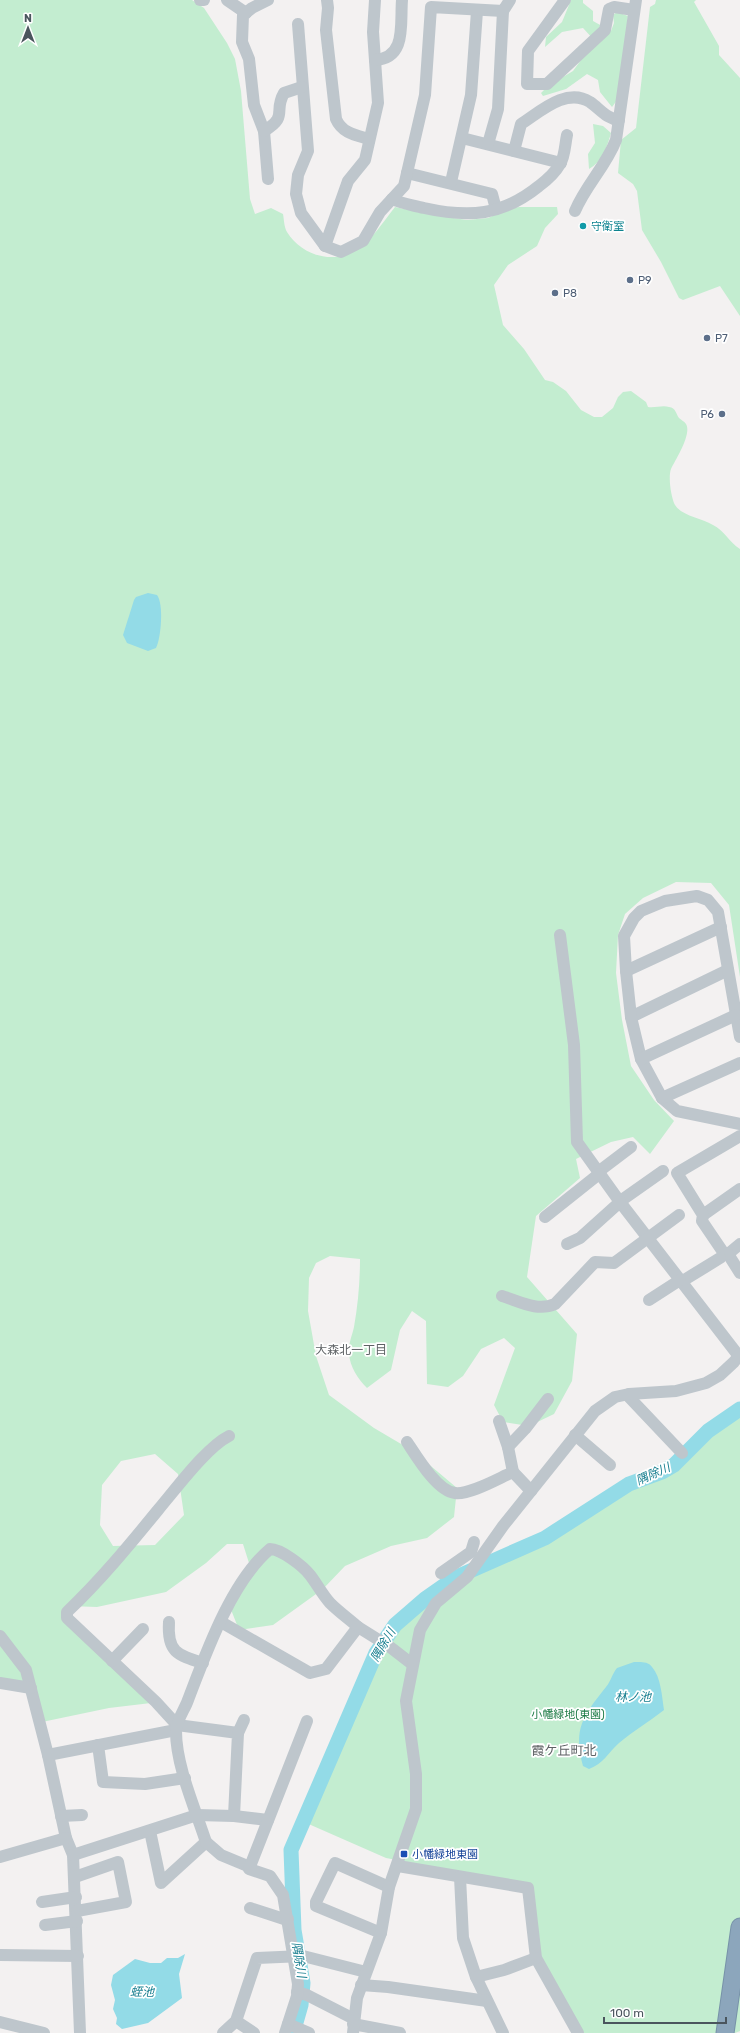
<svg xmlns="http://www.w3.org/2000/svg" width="740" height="2033" font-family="Rubik,'Noto Sans JP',sans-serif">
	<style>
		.green { fill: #c3edd0; fill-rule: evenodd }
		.water { fill: #93dbe7 }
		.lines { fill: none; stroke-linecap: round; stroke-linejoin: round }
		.river { stroke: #93dbe7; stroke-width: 15 }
		.highway-casing { stroke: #7792a8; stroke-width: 19 }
		.minor { stroke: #bec6cc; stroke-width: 12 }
		.highway { stroke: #8ca6bc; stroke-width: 17 }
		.culture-dot { fill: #0f9aa8; stroke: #fff; stroke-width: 1.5 }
		.service-dot { fill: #5c6f8a; stroke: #fff; stroke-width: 1.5 }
		.transit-dot { fill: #1a4fb4; stroke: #fff; stroke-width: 1.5 }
		.labels { text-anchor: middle; stroke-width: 3.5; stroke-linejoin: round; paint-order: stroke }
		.culture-label { font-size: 11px; fill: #0d838f; stroke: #fff; text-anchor: start }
		.service-label { font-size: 11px; fill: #4e5e75; stroke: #fff; text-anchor: start }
		.park-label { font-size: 11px; fill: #1e7b46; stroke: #fff }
		.transit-label { font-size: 11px; fill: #164399; stroke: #fff; text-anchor: start }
		.neighbourhood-label { font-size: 12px; fill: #5e6265; stroke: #fff }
		.water-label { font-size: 12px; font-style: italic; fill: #157d8e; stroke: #fff }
		.quarter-label { font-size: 13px; fill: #5e6265; stroke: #fff }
	</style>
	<rect width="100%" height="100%" fill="#f3f1f1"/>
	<g class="green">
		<path d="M0 0H192L204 8 227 43 235 59 241 91 250 199 255 214 271 208 283 214C284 219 284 227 287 232 301 255 333 265 356 250 372 240 383 222 395 207L433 215 467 220 488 218 506 210 519 207H557L558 214 545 228 537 246 508 265 494 285 503 325 524 349 545 380 553 382 566 391 581 410 594 417H602L613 408 618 397 623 392 631 391 646 402 648 407C655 408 663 405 669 407 676 408 676 414 679 418 681 420 684 421 686 424 692 434 676 459 671 469 668 477 671 497 675 505 682 516 701 518 713 525 724 530 729 542 740 549V977L729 905 711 883 676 882 643 898 625 914 618 935 616 973 622 1020 631 1066 654 1100 674 1121 650 1154 633 1137 611 1142 576 1159 580 1178 536 1216 527 1277 577 1334 572 1381 554 1414 529 1426 503 1422 494 1405 515 1348 504 1338 481 1349 463 1376 448 1387 427 1384 426 1321 412 1311 400 1330 391 1370 367 1388C358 1379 350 1367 349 1354 348 1344 352 1336 354 1327 358 1304 360 1282 360 1259L330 1256 316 1263 309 1278 308 1311 316 1356 329 1395 374 1428 413 1451 457 1488 454 1517 427 1538 391 1546 345 1566 323 1589 273 1625 239 1630 230 1607 249 1563 243 1544H227L206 1563 166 1592 97 1607 69 1606 64 1613 151 1703 109 1708 42 1722 33 1687 0 1633ZM155 1454 178 1474 184 1515 155 1545 113 1546 100 1525 102 1485 121 1461Z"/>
		<polygon points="571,0 583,0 583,3 593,11 593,21 611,31 614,23 613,15 617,12 628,16 618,99 612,107 600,92 598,80 587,74 566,89 543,96 541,93 548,86 573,71 595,41 583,28 562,32 545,47 546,37 562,22"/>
		<polygon points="656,0 696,0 694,2 719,46 719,55 740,78 740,316 720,286 683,300 679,298 661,262 642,230 637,191 633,184 618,173 621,140 636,128 650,7 655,4"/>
		<path d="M593 124 603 126 611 133C607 147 602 162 589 169L588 154 595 143Z"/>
		<path d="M740 1406V2031L735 2033H584L545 1971 524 1884 386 1858 304 1822 370 1670 390 1634 427 1600 482 1562 541 1540 634 1484 682 1467C690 1433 711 1423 740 1406Z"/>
		<polygon points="0,1640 28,1684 0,1682"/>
	</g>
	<g class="water">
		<path d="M148 593 157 595C164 604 161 638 156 648L148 651 127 643 123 635 134 600 136 597Z"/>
		<path d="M634 1662C640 1662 648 1661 652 1667 661 1677 662 1697 664 1710 649 1722 633 1731 619 1743 608 1753 603 1764 589 1769L583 1766C573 1728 583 1716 606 1687 611 1681 612 1674 617 1668Z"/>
		<polygon points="185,1954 179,1974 182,1998 148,2023 122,2029 116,2024 117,2018 113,2009 115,2000 111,1985 113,1975 135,1959 150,1963 161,1963 167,1958 178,1958"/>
	</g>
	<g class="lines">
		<polyline class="river" points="293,2033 301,2005 303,1983 294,1930 291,1850 376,1653 395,1625 425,1599 445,1585 461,1575 545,1538 629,1484 662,1472 674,1465 708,1431 740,1409"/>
		<g class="highway-casing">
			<polyline id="highway" points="725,2033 740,1927"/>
		</g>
		<g class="minor">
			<polyline points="200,0 204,0"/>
			<polyline points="227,0 246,13"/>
			<polyline points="268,0 252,8 243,15 242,42 249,59 254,105 264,131 268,179"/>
			<path d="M327 0 328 8 326 30 336 119C342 133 355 135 369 139"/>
			<polyline points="565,0 528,51 527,84 547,84 605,30 609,9 614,7 634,10"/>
			<polyline points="298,24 308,151 298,175 296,194 301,213 325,246 348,181 365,160 378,103 373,32 375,0"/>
			<path d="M375 60C407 58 400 24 402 0"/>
			<path d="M264 131C289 116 273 112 284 93L302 87"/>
			<polyline points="462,138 561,163"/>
			<polyline points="488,144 498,109 503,11"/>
			<path d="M514 151 521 124C540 112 566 87 590 102 600 109 607 119 619 120"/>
			<polyline points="407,173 492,194 496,209"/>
			<polyline points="451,182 471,95 477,11"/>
			<path d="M392 199C402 204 413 205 424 208 469 218 502 216 539 186 547 180 555 173 560 164 565 157 565 144 567 135"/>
			<path d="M575 211C586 185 606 166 616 140L636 0"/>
			<polyline points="325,246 341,252 363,241 380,212 404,186 425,95 431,7 503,11 510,0"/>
			<polyline points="560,935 574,1045 577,1142 620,1202 738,1355"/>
			<polyline points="626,971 721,927"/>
			<polyline points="631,1017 728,970"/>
			<polyline points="740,1037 718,912 708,900 697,896 665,901 641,911 634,918 624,936 626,971 631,1017 641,1059 662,1098 677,1111 740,1124"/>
			<polyline points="641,1059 736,1015"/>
			<polyline points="662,1098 740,1063"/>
			<polyline points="598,1172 631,1147"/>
			<polyline points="619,1202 663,1171"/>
			<polyline points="703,1215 740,1189"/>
			<polyline points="545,1217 599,1174"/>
			<polyline points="567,1244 580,1238 620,1202"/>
			<polyline points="740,1244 728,1254 740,1273"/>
			<polyline points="728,1254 723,1252 702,1221 703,1215 677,1173 740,1136"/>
			<polyline points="681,1282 720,1258"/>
			<path d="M502 1296C519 1301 537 1312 555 1304L595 1262 614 1263 679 1215"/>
			<polyline points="649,1300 680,1280"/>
			<polyline points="629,1394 629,1397 682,1453"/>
			<polyline points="499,1421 508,1447 513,1472"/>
			<polyline points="575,1435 610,1465"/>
			<path d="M229 1436C209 1446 182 1481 167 1499 135 1538 104 1577 67 1612V1618L156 1702 177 1725 238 1733 234 1816"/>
			<path d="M407 1442C417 1457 437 1491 455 1493 470 1495 499 1478 513 1472L531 1491"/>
			<polyline points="508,1447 525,1429 548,1399"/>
			<polyline points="441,1573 471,1552 474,1542"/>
			<path d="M169 1622C167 1652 177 1655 203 1663"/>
			<polyline points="221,1622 310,1673 326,1669 358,1627 390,1647 412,1664"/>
			<polyline points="0,1636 26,1670 48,1755 66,1838 73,1855 80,2033"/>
			<polyline points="112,1661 143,1629"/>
			<polyline points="0,1683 31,1688"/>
			<polyline points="238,1733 244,1720"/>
			<polyline points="98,1745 103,1782 145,1784 185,1778"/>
			<polyline points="48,1755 176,1730"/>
			<polyline points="61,1816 82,1815"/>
			<path d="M150 1831 161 1883 206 1842C195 1808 176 1766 176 1731 176 1721 185 1709 188 1700 206 1653 231 1582 270 1549 281 1549 303 1566 310 1575 317 1584 322 1594 330 1603 339 1612 349 1619 358 1627"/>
			<polyline points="206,1842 221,1855 250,1867"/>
			<polyline points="73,1855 197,1815 234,1816 268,1820"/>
			<polyline points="0,1857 66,1838"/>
			<polyline points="398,1866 528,1888 536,1958 578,2033"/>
			<polyline points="75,1877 118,1862 126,1902 77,1911"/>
			<polyline points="460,1877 463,1938 476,1977 503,2033"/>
			<polyline points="42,1902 76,1897"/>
			<polyline points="250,1908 284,1919 288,1919"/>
			<polyline points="45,1925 77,1921"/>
			<polyline points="381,1933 316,1906 316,1902 335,1863 389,1887"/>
			<polyline points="0,1955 78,1956"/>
			<polyline points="476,1977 504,1970 536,1958"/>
			<polyline points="361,1985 388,1987 487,2001"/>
			<polyline points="297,1992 307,1995 354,2019"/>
			<polyline points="236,2021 254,2033"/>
			<polyline points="0,2022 44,2033"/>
			<polyline points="288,2024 309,2033"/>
			<polyline points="353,2024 400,2033"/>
			<polyline points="223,2033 236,2021 257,1958 303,1956 366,1972"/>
			<polyline points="285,2033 297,1996 298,1984 283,1895 270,1876 249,1869 307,1721"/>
			<polyline points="353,2033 357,1998 381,1933 389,1887 416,1809 416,1774 406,1701 420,1630 436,1603 467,1577 503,1526 595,1411 615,1397 629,1394 676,1391 706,1383 720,1375 734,1362 740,1354"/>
		</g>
		<use href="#highway" class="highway"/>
	</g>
	<circle class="culture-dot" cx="583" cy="226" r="4"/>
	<g class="service-dot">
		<circle cx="630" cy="280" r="4"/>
		<circle cx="555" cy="293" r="4"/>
		<circle cx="707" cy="338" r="4"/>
		<circle cx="722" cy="414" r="4"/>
	</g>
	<rect class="transit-dot" x="400" y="1850" width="8" height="8" rx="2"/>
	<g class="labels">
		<g class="culture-label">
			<text x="591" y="230">守衛室</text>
		</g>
		<g class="service-label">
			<text x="638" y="284">P9</text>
			<text x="563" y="297">P8</text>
			<text x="715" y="342">P7</text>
			<text x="714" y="418" text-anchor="end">P6</text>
		</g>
		<g class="park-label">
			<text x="568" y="1718">小幡緑地(東園)</text>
		</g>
		<g class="transit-label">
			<text x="412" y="1858">小幡緑地東園</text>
		</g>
		<g class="neighbourhood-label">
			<text x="351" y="1354">大森北一丁目</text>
		</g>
		<g class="water-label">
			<text transform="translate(653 1474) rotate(-24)" y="4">隅除川</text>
			<text transform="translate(383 1645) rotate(-59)" y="4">隅除川</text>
			<text x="633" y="1701">林ノ池</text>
			<text transform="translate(299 1960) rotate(81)" y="4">隅除川</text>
			<text x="142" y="1996">蛭池</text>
		</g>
		<g class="quarter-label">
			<text x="564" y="1755">霞ケ丘町北</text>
		</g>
	</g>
	<g transform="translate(28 28)" stroke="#ffffff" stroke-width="3" paint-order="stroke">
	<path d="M0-3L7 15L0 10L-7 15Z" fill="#4a555d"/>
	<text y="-6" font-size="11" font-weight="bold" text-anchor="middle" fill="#4a555d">N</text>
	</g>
	<path d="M604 2017v6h122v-6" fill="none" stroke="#4a555d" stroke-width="2"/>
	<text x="610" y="2017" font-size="12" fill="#4a555d" stroke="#ffffff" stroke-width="3" paint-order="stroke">100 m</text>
</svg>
